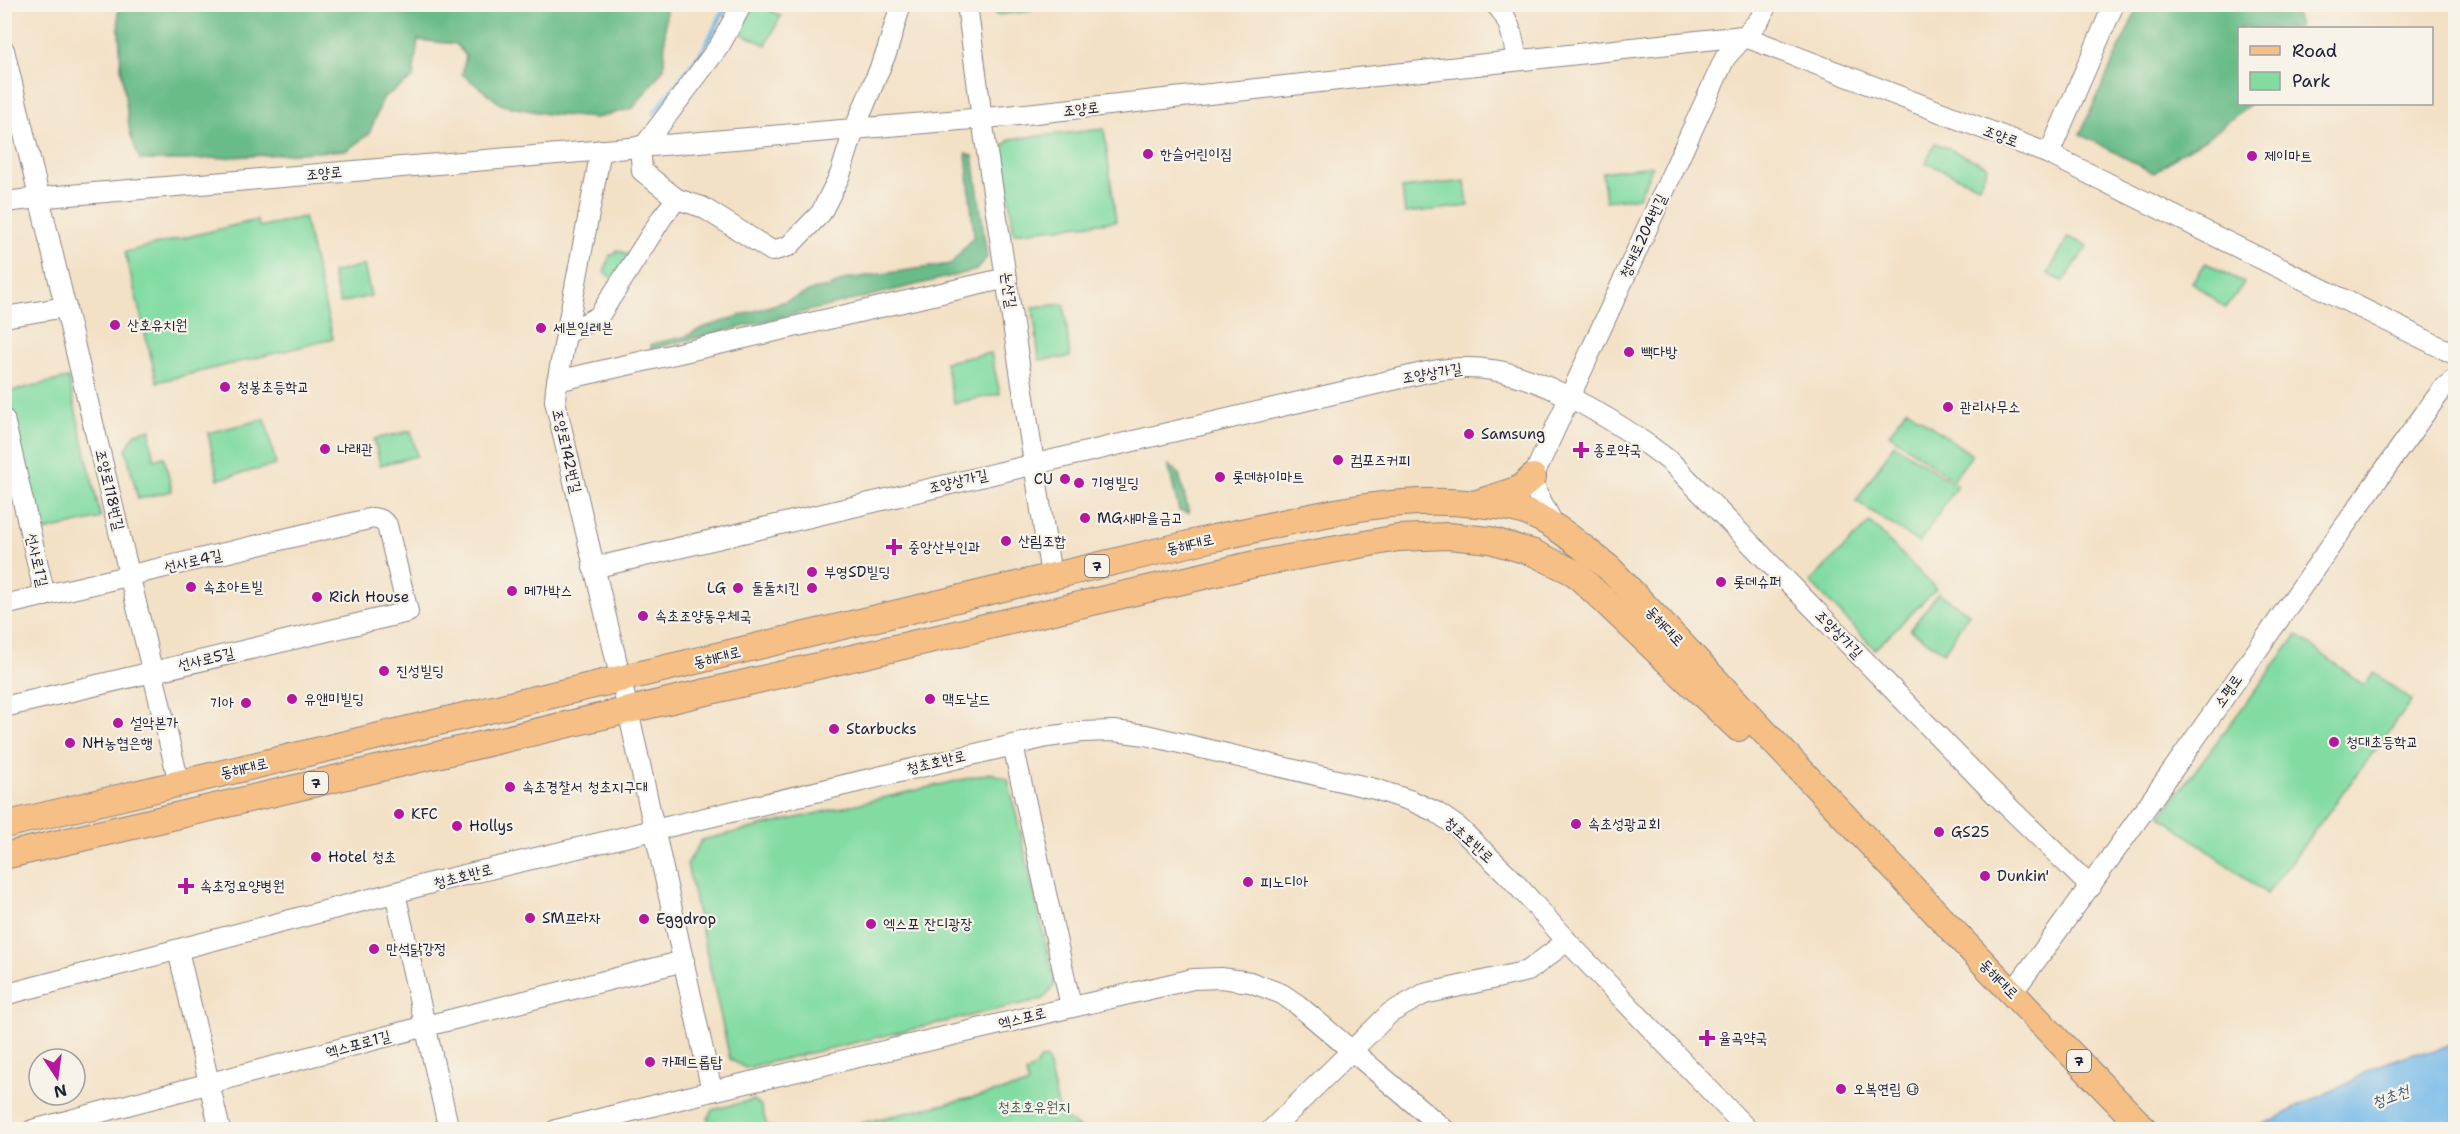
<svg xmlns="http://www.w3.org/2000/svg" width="2460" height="1134" font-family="'Shantell Sans','Poor Story',sans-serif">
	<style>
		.green { fill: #82dca2; stroke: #527f6e; stroke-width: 1.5 }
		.forest { fill: #69bc88; stroke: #466f62; stroke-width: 1.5 }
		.water { fill: #72b8e9; stroke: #4a6d92; stroke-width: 1.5 }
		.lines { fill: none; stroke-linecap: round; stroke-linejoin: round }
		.stream { stroke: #72b8e9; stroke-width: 4.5 }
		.minor-casing { stroke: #8a8280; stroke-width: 22 }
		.major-casing { stroke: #8a8280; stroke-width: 28 }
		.minor { stroke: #fff; stroke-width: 20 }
		.major { stroke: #f5bf86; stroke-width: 26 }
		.poi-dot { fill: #b5179e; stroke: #f7f3e8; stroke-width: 2 }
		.labels { text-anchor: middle; stroke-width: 4.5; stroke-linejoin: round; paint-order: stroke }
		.shield { fill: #f7f3e8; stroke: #62616f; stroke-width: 1.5 }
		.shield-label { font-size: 14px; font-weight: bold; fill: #22223b }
		.street-label { font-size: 15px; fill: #22223b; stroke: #f7f3e8 }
		.poi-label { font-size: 15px; fill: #22223b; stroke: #f7f3e8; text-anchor: start }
		.park-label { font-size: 15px; fill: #3f5a5a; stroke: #f7f3e8 }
		.water-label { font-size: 16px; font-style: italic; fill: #3e5678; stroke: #f7f3e8 }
	</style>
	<rect width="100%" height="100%" fill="#f7f3e8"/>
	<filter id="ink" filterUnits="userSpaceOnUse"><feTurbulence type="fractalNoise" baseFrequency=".0167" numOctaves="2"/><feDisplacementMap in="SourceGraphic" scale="12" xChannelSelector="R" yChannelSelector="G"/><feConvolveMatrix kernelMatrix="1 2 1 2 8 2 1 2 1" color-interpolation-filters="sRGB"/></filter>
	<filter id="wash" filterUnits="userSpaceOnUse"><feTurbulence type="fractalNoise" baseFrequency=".008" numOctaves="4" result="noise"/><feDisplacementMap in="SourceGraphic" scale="24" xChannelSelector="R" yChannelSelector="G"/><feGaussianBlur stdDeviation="1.35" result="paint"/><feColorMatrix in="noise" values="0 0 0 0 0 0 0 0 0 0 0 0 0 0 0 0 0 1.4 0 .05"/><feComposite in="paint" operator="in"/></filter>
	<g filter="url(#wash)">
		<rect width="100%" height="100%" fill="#f3e1c6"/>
		<g class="green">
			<polygon points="747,5 760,5 781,16 766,45 734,30"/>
			<polygon points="995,5 1031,5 1031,11 996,15"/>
			<polygon points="1104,129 1116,221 1014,233 1002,148 1010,139"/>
			<polygon points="1935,143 1988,166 1979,186 1926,163"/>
			<polygon points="1653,166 1639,197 1606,201 1602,172"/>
			<polygon points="1465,181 1468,206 1405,213 1402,188"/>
			<polygon points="304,217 333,339 157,382 125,252 257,220 259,227"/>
			<polygon points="2068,237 2088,246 2063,281 2048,274"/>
			<polygon points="617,250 630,255 614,280 604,272 610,255 614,255"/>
			<polygon points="2206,263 2244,283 2226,308 2192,282"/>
			<polygon points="364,265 371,296 340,303 332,273"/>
			<polygon points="1064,304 1070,357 1039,360 1033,307"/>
			<polygon points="991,353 1000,394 954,403 945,362"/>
			<polygon points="68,378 101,518 39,532 7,392"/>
			<polygon points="1907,409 1972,455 1953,480 1889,434"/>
			<polygon points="265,419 276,465 218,479 208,433"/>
			<polygon points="151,429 150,440 154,460 164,457 172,491 138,499 126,449 136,433"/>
			<polygon points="411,431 417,456 380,465 374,439"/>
			<polygon points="1894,444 1957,486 1919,543 1856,501"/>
			<polygon points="1870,522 1936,589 1875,649 1810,582"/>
			<polygon points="1938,593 1969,613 1944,652 1910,630"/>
			<polygon points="2297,635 2364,685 2374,673 2412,701 2267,894 2161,816"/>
			<polygon points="990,773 1008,779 1055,984 1043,999 745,1068 730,1059 687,864 702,840"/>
			<polygon points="1047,1058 1060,1115 1082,1129 835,1129 1028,1085 1026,1073 1035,1067 1040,1059"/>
			<polygon points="753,1100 761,1106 767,1126 783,1129 711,1129 708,1118 712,1110"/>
		</g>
		<g class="forest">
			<polygon points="124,4 666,5 664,68 633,108 596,118 547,114 502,105 462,74 466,56 456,44 418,40 413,78 383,98 369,134 347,150 185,160 140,160 130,133 121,66 118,13"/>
			<polygon points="2139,5 2292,5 2300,28 2240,28 2240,104 2250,104 2209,137 2181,153 2154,173 2080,134"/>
			<polygon points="966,153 973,156 987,257 977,270 651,349 651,344 687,336 702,328 789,300 816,289 830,287 846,279 951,264 974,236"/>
			<polygon points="1168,464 1172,469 1175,469 1177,474 1179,474 1189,513 1179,511"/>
		</g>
		<polygon class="water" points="2455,1042 2455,1120 2446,1129 2240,1129 2275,1120 2294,1108 2347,1084 2370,1069 2414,1052 2432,1052"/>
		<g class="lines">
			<polyline class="stream" points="654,113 704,49 727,4"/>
		</g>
	</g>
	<g filter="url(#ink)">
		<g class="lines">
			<g class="minor-casing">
				<g id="minor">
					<polyline points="967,4 982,119 1051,576"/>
					<path d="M1495 4C1511 19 1513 40 1517 60"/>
					<polyline points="4,50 179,783"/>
					<polyline points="640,146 642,171 677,199"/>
					<polyline points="644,146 720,45 742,4"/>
					<polyline points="601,150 556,388 555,401 628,710 712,1091"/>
					<polyline points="2049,154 2114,4"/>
					<polyline points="4,202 58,196 1008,116 1743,36 2049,154 2456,355"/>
					<polyline points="4,317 66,307"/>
					<polyline points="566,334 599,316 663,216 677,199 702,207 772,251 789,246 821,213 840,175 854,130 887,51 901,4"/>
					<polyline points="557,381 1007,278"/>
					<polyline points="4,419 45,596"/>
					<polyline points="1555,527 1537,493 1533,477 1725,58 1760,19 1767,4"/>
					<path d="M593 568 1427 372C1449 368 1470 366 1492 370 1549 378 1626 427 1671 462L1989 788 2091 887"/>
					<polyline points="4,605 373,518 381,520 387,525 408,612 4,707"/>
					<polyline points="1013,745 1071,1006"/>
					<polyline points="395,893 449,1130"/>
					<polyline points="178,950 220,1130"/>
					<path d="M2012 993C2156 799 2291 599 2433 402L2443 389 2456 378"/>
					<polyline points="4,995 439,881 1047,737 1082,732 1114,731 1146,735 1375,789 1412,801 1436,812 1458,827 1508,875 1567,941 1748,1130"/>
					<polyline points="33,1130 426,1026 684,961"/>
					<polyline points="556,1130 712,1091 1193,979 1221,978 1250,982 1282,994 1298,1005 1445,1130"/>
					<polyline points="1271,1130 1390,1013 1424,994 1528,971 1567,941"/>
				</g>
			</g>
			<g class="major-casing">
				<g id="major">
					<polyline points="1480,502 1519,489 1533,477"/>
					<path d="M4 825 1214 538C1300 520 1387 494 1476 504 1492 505 1510 507 1525 512 1556 523 1583 548 1609 568L2012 993 2145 1130"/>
					<polyline points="4,856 1255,564 1398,538 1448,536 1490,540 1534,553 1575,573 1738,728"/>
				</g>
			</g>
			<use href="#minor" class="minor"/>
			<use href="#major" class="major"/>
		</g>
	</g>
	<g class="poi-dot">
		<circle cx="1148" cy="154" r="6"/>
		<circle cx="2252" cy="156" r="6"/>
		<circle cx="115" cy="325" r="6"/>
		<circle cx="541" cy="328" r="6"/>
		<circle cx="1629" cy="352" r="6"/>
		<circle cx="225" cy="387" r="6"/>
		<circle cx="1948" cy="407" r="6"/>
		<circle cx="1469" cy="434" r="6"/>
		<circle cx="325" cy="449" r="6"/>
		<path d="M1578 441h6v6h6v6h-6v6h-6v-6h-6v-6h6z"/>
		<circle cx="1338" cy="460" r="6"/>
		<circle cx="1220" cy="477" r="6"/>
		<circle cx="1065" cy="479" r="6"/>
		<circle cx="1079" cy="483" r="6"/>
		<circle cx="1085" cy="518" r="6"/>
		<circle cx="1006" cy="541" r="6"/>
		<path d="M891 538h6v6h6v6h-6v6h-6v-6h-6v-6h6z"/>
		<circle cx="812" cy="572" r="6"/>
		<circle cx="1721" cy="582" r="6"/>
		<circle cx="191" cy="587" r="6"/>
		<circle cx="738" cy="588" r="6"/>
		<circle cx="812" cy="588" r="6"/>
		<circle cx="512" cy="591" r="6"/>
		<circle cx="317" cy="597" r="6"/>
		<circle cx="643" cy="616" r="6"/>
		<circle cx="384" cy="671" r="6"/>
		<circle cx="292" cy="699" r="6"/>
		<circle cx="930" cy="699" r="6"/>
		<circle cx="246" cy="703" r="6"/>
		<circle cx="118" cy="723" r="6"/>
		<circle cx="834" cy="729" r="6"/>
		<circle cx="2334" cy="742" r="6"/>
		<circle cx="70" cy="743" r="6"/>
		<circle cx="510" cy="787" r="6"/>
		<circle cx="399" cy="814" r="6"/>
		<circle cx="1576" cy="824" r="6"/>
		<circle cx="457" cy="826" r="6"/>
		<circle cx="1939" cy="832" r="6"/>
		<circle cx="316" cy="857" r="6"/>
		<circle cx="1985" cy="876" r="6"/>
		<circle cx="1248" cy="882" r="6"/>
		<path d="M183 877h6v6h6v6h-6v6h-6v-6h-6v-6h6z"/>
		<circle cx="530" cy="918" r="6"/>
		<circle cx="644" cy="919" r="6"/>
		<circle cx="871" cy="924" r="6"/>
		<circle cx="374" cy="949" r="6"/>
		<path d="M1704 1029h6v6h6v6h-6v6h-6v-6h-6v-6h6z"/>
		<circle cx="650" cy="1062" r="6"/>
		<circle cx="1841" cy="1089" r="6"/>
	</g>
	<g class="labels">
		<g class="shield">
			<rect x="1085" y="555" width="24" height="22" rx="4.5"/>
			<rect x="304" y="772" width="24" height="22" rx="4.5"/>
			<rect x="2067" y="1050" width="24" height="22" rx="4.5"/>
		</g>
		<g class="shield-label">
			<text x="1097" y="571">7</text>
			<text x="316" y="788">7</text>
			<text x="2079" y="1066">7</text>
		</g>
		<g class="street-label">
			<text transform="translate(1081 109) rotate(-6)" y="5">조양로</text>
			<text transform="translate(2001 136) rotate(21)" y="5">조양로</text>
			<text transform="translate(324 173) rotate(-5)" y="5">조양로</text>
			<text transform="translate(1643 236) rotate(-65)" y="5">청대로204번길</text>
			<text transform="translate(1009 290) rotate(82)" y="5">논산길</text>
			<text transform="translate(1432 373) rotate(-9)" y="5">조양상가길</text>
			<text transform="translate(567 451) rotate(77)" y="5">조양로142번길</text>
			<text transform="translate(958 481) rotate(-13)" y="5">조양상가길</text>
			<text transform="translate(110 490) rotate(77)" y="5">조양로118번길</text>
			<text transform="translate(1190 544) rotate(-13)" y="5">동해대로</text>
			<text transform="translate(37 560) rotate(77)" y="5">선사로1길</text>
			<text transform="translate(193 561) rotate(-13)" y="5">선사로4길</text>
			<text transform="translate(1665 626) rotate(47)" y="5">동해대로</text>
			<text transform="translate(1839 634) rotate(46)" y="5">조양상가길</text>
			<text transform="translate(717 657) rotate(-14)" y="5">동해대로</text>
			<text transform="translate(206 659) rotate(-13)" y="5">선사로5길</text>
			<text transform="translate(2228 691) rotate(-55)" y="5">소평로</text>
			<text transform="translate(936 762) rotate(-13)" y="5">청초호반로</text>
			<text transform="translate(244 768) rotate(-13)" y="5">동해대로</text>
			<text transform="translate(1469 840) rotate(42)" y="5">청초호반로</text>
			<text transform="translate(463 876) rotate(-14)" y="5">청초호반로</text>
			<text transform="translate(1999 979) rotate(46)" y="5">동해대로</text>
			<text transform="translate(1022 1018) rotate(-14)" y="5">엑스포로</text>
			<text transform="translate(358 1044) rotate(-15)" y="5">엑스포로1길</text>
		</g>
		<g class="poi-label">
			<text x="1160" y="159">한슬어린이집</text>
			<text x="2264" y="161">제이마트</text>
			<text x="127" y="330">산호유치원</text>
			<text x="553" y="333">세븐일레븐</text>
			<text x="1641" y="357">빽다방</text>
			<text x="237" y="392">청봉초등학교</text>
			<text x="1960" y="412">관리사무소</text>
			<text x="1481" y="439">Samsung</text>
			<text x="337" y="454">나래관</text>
			<text x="1593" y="455">종로약국</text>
			<text x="1350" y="465">컴포즈커피</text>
			<text x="1232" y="482">롯데하이마트</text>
			<text x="1053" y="484" text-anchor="end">CU</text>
			<text x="1091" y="488">기영빌딩</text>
			<text x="1097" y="523">MG새마을금고</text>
			<text x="1018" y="546">산림조합</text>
			<text x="908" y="552">중앙산부인과</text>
			<text x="824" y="577">부영SD빌딩</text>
			<text x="1733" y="587">롯데슈퍼</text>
			<text x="203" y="592">속초아트빌</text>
			<text x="726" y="593" text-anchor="end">LG</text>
			<text x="800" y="593" text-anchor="end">둘둘치킨</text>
			<text x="524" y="596">메가박스</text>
			<text x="329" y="602">Rich House</text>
			<text x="655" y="621">속초조양동우체국</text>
			<text x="396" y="676">진성빌딩</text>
			<text x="304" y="704">유앤미빌딩</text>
			<text x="942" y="704">맥도날드</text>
			<text x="234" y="708" text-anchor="end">기아</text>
			<text x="130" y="728">설악본가</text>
			<text x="846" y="734">Starbucks</text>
			<text x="2346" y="747">청대초등학교</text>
			<text x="82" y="748">NH농협은행</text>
			<text x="522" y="792">속초경찰서 청초지구대</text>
			<text x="411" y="819">KFC</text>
			<text x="1588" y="829">속초성광교회</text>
			<text x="469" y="831">Hollys</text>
			<text x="1951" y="837">GS25</text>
			<text x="328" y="862">Hotel 청초</text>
			<text x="1997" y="881">Dunkin'</text>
			<text x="1260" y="887">피노디아</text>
			<text x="200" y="891">속초정요양병원</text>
			<text x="542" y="923">SM프라자</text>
			<text x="656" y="924">Eggdrop</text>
			<text x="883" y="929">엑스포 잔디광장</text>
			<text x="386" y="954">만석닭강정</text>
			<text x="1719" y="1043">율곡약국</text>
			<text x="662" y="1067">카페드롭탑</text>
			<text x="1853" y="1094">오복연립 ㉯</text>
		</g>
		<g class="park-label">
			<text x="1034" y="1112">청초호유원지</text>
		</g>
		<g class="water-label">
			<text transform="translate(2390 1096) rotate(-20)" y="6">청초천</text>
		</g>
	</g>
	<rect width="2460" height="1134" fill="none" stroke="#f7f3e8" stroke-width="24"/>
	<rect x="2238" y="27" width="195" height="78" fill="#f7f3e8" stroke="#a29fa3" stroke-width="1.5"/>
	<rect x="2250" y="46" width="30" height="9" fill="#f5bf86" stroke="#a29fa3" stroke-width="1.5"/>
	<text x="2292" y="57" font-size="18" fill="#22223b">Road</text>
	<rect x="2250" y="72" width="30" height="18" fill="#82dca2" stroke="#a29fa3" stroke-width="1.5"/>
	<text x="2292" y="87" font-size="18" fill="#22223b">Park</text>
	<g transform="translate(57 1077) rotate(167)"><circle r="28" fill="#f7f3e8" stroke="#a29fa3" stroke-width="1.5"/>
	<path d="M0-4.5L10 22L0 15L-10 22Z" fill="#b5179e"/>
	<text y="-9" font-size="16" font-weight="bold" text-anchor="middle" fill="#22223b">N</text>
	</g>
</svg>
